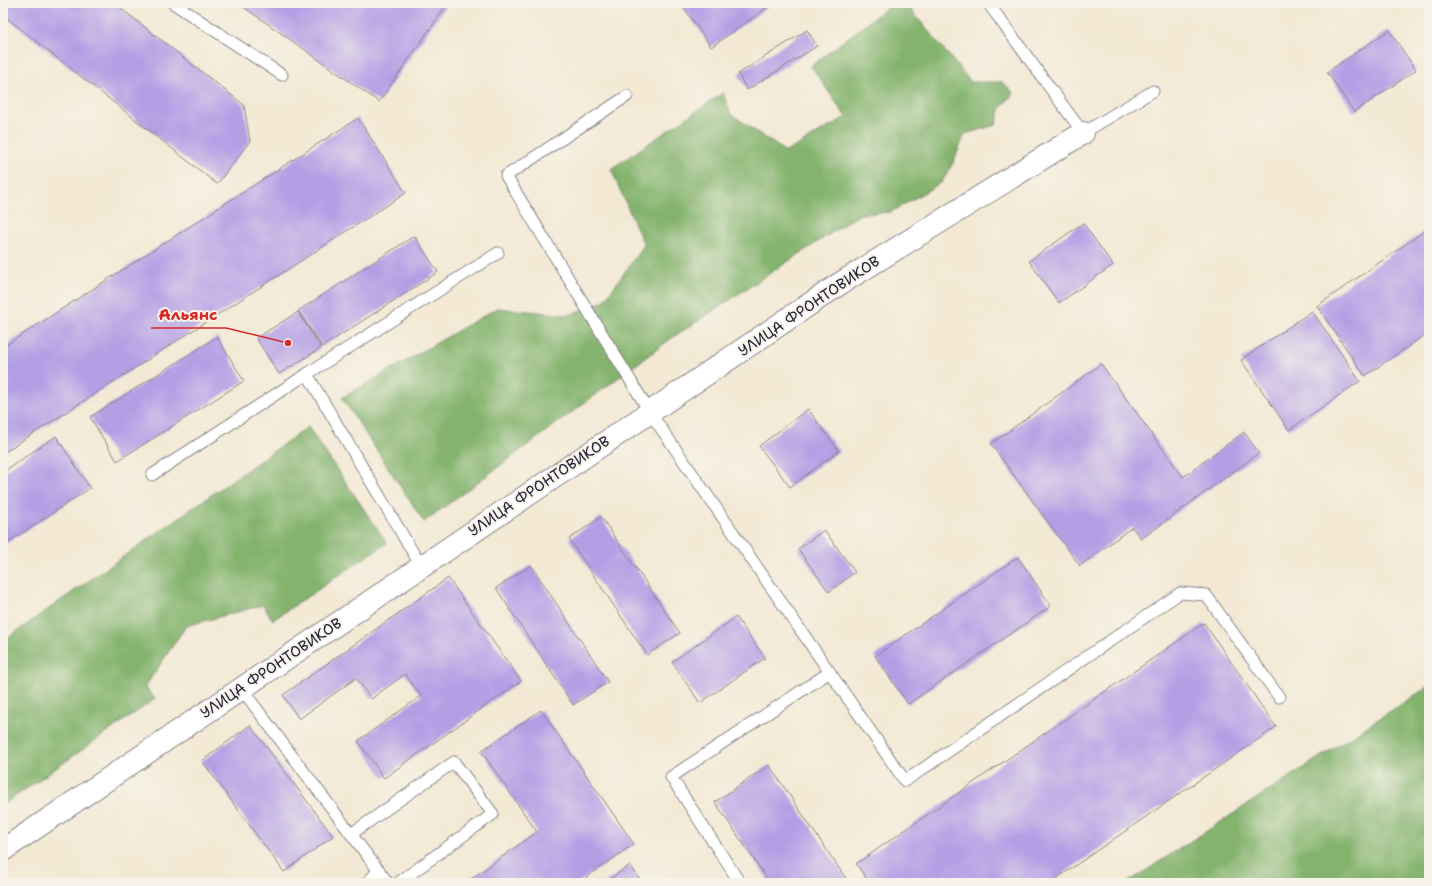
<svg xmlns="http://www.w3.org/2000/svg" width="1432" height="886" font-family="'Shantell Sans',sans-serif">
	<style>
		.forest { fill: #83b36d; stroke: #526a54 }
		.building { fill: #b49fe5 }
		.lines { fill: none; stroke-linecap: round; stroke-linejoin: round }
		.service-casing { stroke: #8a8688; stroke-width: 13 }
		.minor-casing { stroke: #8a8688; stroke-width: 24 }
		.service { stroke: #fff; stroke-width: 11 }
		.minor { stroke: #fff; stroke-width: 22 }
		.labels { text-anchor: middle; stroke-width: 4; stroke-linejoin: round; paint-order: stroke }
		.street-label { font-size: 15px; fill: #22223b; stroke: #f7f3e8 }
		.leader { fill: none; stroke: #d62828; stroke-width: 1.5 }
		.callout-dot { fill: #d62828; stroke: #f7f3e8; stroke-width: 1.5 }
		.callout-label { font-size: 16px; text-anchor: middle; font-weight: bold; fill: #d62828; stroke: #f7f3e8; stroke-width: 4; stroke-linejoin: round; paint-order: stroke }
	</style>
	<rect width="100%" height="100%" fill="#f7f3e8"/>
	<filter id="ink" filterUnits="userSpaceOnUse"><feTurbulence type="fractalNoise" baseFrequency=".025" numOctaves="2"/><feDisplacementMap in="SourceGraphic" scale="8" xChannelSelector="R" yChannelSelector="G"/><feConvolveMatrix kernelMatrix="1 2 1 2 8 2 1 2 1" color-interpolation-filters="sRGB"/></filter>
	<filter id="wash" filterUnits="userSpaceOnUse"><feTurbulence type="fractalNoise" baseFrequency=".012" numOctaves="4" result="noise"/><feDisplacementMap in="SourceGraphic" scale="16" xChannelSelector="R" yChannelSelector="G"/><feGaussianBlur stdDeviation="0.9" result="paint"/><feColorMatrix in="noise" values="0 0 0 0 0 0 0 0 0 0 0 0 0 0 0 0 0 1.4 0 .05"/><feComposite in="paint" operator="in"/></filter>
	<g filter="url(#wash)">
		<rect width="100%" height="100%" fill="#f3e9d4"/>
		<g class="forest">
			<polygon points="893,3 905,3 971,82 1002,82 1014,93 1001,107 996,125 965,134 953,163 942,182 891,212 860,214 672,338 424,522 342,398 497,308 569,315 604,301 644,245 611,169 723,93 731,114 786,152 846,117 811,66"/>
			<polygon points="308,427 387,543 273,620 263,605 186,626 145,687 155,699 3,805 3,641"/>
			<polygon points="1429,686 1429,883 1127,883"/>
		</g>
		<g id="blocks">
			<g class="building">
				<polygon points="3,3 114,3 244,105 250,141 217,184 3,15"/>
				<polygon points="238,3 448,3 379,102"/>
				<polygon points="691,3 774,3 711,47 684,8"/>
				<polygon points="807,30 817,46 747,90 738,74"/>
				<polygon points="1389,30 1416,70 1354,112 1327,72"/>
				<polygon points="358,118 406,193 3,453 3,347"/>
				<polygon points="1083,223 1113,265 1059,303 1029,261"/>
				<polygon points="1429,228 1429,332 1365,376 1317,306"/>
				<polygon points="414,236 438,272 322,347 298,311"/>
				<polygon points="1312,311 1360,381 1289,430 1241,360"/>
				<polygon points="298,312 321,348 279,374 256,338"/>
				<polygon points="217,337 244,381 117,461 90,417"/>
				<polygon points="1101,364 1183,477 1244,432 1259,453 1141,539 1132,527 1080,566 991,444"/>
				<polygon points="808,409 839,451 790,487 759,446"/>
				<polygon points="56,436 90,488 3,546 3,472"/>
				<polygon points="601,517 680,633 647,655 569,539"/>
				<polygon points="824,530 855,572 829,592 798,549"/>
				<polygon points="1018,557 1051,606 908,704 875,656"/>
				<polygon points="531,565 608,682 573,705 496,588"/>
				<polygon points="448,578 521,681 384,778 358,741 421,696 405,674 371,699 356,678 299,719 283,695"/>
				<polygon points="736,617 765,658 700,703 672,662"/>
				<polygon points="1204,623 1276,727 1050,883 870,883 856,864"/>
				<polygon points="541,710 634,844 578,883 465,883 537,832 481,751"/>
				<polygon points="250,725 333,836 284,872 202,761"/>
				<polygon points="769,765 849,883 770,883 715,802"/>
				<polygon points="630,865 642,883 604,883"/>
			</g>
		</g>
	</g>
	<g filter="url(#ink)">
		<use href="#blocks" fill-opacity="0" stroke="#8a8688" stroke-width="1"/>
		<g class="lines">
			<g class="service-casing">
				<g id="service">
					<polyline points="173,3 282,75"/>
					<polyline points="988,3 1083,133 1153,91"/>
					<polyline points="627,96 506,176 649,411 905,781 1180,593 1206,595 1279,697"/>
					<polyline points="307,374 498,253"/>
					<polyline points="152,475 307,374 421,566"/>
					<polyline points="241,688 388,883"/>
					<polyline points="351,834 454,762 493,814 398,883"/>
					<polyline points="367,883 379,870"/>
					<polyline points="740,883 671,777 830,672"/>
				</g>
			</g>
			<g class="minor-casing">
				<polyline id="minor" points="3,850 841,283 1083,133"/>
			</g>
			<use href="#service" class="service"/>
			<use href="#minor" class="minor"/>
		</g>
	</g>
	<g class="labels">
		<g class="street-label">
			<text transform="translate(809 306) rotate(-34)" y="5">УЛИЦА ФРОНТОВИКОВ</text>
			<text transform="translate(539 486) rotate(-34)" y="5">УЛИЦА ФРОНТОВИКОВ</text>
			<text transform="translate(271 668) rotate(-34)" y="5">УЛИЦА ФРОНТОВИКОВ</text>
		</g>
	</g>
	<path class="leader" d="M288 343L226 328H151"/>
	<circle class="callout-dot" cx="288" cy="343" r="4"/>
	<g class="callout-label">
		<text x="188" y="320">Альянс</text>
	</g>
	<rect width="1432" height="886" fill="none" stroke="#f7f3e8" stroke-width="16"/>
</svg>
